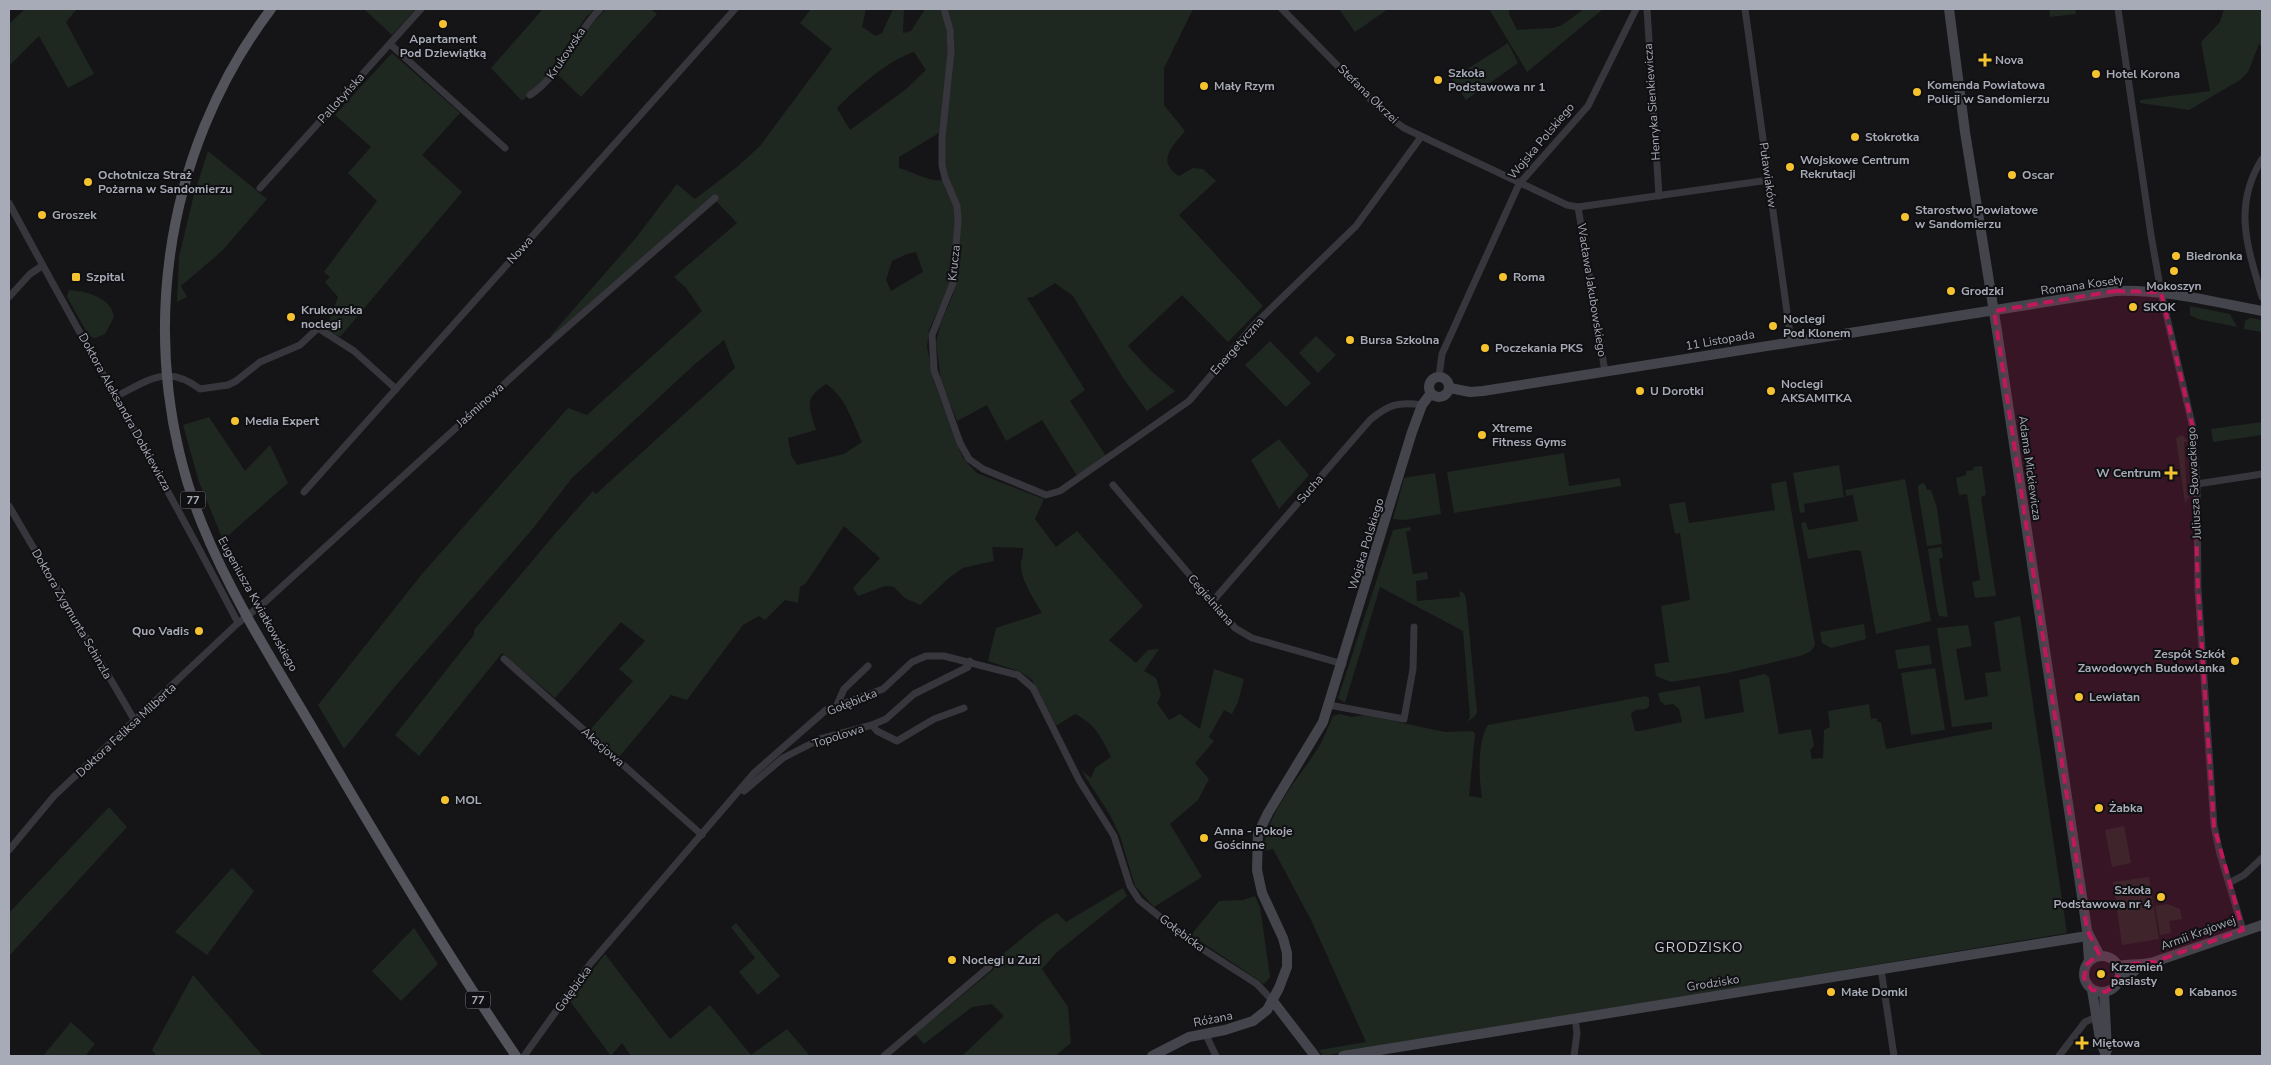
<svg xmlns="http://www.w3.org/2000/svg" width="2271" height="1065" font-family="'Nunito Sans',sans-serif">
	<style>
		.green { fill: #1f2721; fill-rule: evenodd }
		.lines { fill: none; stroke-linecap: round; stroke-linejoin: round }
		.street { stroke: #36363c; stroke-width: 7 }
		.secondary { stroke: #44454c; stroke-width: 10 }
		.primary { stroke: #52535b; stroke-width: 10 }
		.marked { fill: #c2185b; fill-opacity: 0.2; stroke: #c2185b; stroke-width: 4; stroke-dasharray: 10 6; stroke-linejoin: round }
		.poi-dot { fill: #f5c32f; stroke: #101012; stroke-width: 2 }
		.labels { text-anchor: middle; stroke-width: 4; stroke-linejoin: round; paint-order: stroke }
		.shield { fill: #101012; stroke: #7a7c86; stroke-width: 1 }
		.shield-label { font-size: 11px; font-weight: bold; fill: #a7aab7 }
		.poi-label { font-size: 12px; font-weight: bold; fill: #a7aab7; stroke: #101012; text-anchor: start }
		.street-label { font-size: 12px; fill: #a7aab7; stroke: #101012 }
		.neighbourhood-label { font-size: 14px; letter-spacing: 1px; fill: #c8cad3; stroke: #101012 }
	</style>
	<rect width="100%" height="100%" fill="#151517"/>
	<g class="green">
		<polygon points="25,9 77,9 66,22 94,74 68,88 39,36 9,66 9,24"/>
		<polygon points="364,9 416,9 392,35"/>
		<polygon points="543,9 595,9 586,17 542,83 522,101 491,68"/>
		<polygon points="606,9 651,9 657,14 581,97 556,73 589,27"/>
		<path d="M811 9H866L862 27 876 36 882 33 893 9H904L903 33 911 31 925 9H941C955 48 944 93 939 133L899 157V168C914 172 927 182 943 180L955 207 956 223 951 281 929 330 927 347 934 382 956 442 962 456 969 465 977 473 1044 499 1035 519 1056 547 1077 531 1143 606 1109 640 1136 663 1148 650 1159 649 1144 671 1156 678 1161 695 1157 703 1169 720 1180 714 1200 729 1214 669 1244 679 1238 702 1232 714 1224 710 1209 737 1214 741 1195 763 1209 779 1198 800 1170 824 1202 877 1154 907 1135 886 1120 836 1110 815 1081 770 1091 778 1095 768 1111 757C1102 738 1094 723 1075 714L1056 726 1032 680 1021 672 988 661 996 628 1042 613C1034 599 1023 584 1021 568 1020 561 1024 555 1023 548L992 547 994 561 963 568 950 577 920 605 905 598 894 587 885 586 858 596 853 588 880 558 844 526 806 583 800 587 798 603 785 600 765 620 759 616 743 625 687 700 671 695 619 757 589 731 633 681 619 669 645 641 621 622 555 698 502 653 419 756 395 735 474 635V630L554 535 593 491 596 494 735 368 724 340 695 364 572 478 531 531 397 684 344 749 318 705 422 574 568 408 587 415 702 311 686 288 674 277 737 223 716 201 556 341 551 335 635 239 677 184 695 199 737 167 760 146 832 49 800 23ZM914 52 926 70 905 90 850 130 837 108C856 89 888 60 914 52ZM916 252 923 272 891 291 886 280 892 261 907 254ZM826 384C846 397 852 421 862 442L844 454 797 465 791 455 788 438 816 430C809 406 803 399 826 384Z"/>
		<path d="M946 9H1193L1164 68V105L1185 131C1172 147 1156 161 1179 176L1193 168 1203 169 1216 181 1179 215 1263 306 1228 342 1182 295 1128 346 1150 370 1175 391 1147 411 1123 378 1073 296 1055 283 1033 297 1027 298 1085 390 1070 401 1106 456 1077 476 1042 420 1006 441 987 405 957 421 941 381 936 343 940 325 952 297 956 281 960 233 943 157 951 79Z"/>
		<polygon points="1339,9 1388,9 1355,32"/>
		<polygon points="1489,9 1509,9 1509,14 1517,30 1553,28 1562,25 1584,9 1603,9 1527,72"/>
		<polygon points="2049,9 2075,9 2076,14 2050,17"/>
		<polygon points="2224,9 2262,9 2262,48 2259,44 2248,72 2240,80 2189,110 2140,103 2140,100 2210,91 2201,42 2220,22"/>
		<polygon points="1508,43 1518,63 1466,100 1452,79"/>
		<polygon points="392,53 460,113 422,155 462,192 340,337 326,330 338,297 325,282 330,277 324,272 377,201 348,173 371,147 335,115"/>
		<polygon points="208,151 267,199 222,251 181,286 187,297 177,302 179,257 194,194"/>
		<path d="M69 290C86 291 111 297 114 317L105 334 95 338 89 336 67 297Z"/>
		<polygon points="2190,306 2230,314 2237,327 2198,319 2190,315"/>
		<polygon points="2250,318 2262,320 2262,332 2244,329 2245,321"/>
		<polygon points="1316,336 1336,355 1318,373 1299,353"/>
		<polygon points="1270,341 1311,383 1286,407 1245,365"/>
		<polygon points="209,417 245,471 270,445 288,483 223,540 199,482 183,425"/>
		<polygon points="2262,422 2262,435 2213,442 2211,429"/>
		<polygon points="2182,435 2188,441 2184,442 2187,495 2190,496 2185,503 2176,438"/>
		<polygon points="1279,439 1309,475 1279,509 1251,460"/>
		<polygon points="1564,453 1569,486 1620,478 1621,486 1454,513 1447,472"/>
		<polygon points="1839,465 1844,497 1804,504 1805,512 1800,513 1793,473"/>
		<polygon points="1982,466 1986,495 1981,497 1996,596 1975,598 1972,582 1980,580 1967,494 1959,495 1956,478 1966,475 1966,471 1974,470 1973,467"/>
		<polygon points="1435,473 1441,514 1405,520 1393,519 1404,478"/>
		<polygon points="1905,479 1931,621 1876,634 1861,551 1856,550 1808,559 1801,523 1806,522 1808,530 1858,521 1853,495 1846,496 1845,490"/>
		<path d="M1786 481 1815 644C1813 652 1807 653 1800 656L1727 673 1671 682 1656 676 1654 664 1669 662 1661 606 1690 600 1680 533 1675 534 1669 504 1685 502 1689 523 1775 510 1771 484Z"/>
		<polygon points="1922,483 1925,484 1927,490 1931,490 1937,508 1942,544 1927,546 1918,490 1918,486"/>
		<polygon points="1410,527 1411,530 1406,532 1413,574 1427,572 1428,579 1416,581 1417,601 1460,597 1459,591 1464,593 1466,599 1477,712 1475,716 1467,722 1470,717 1463,631 1380,587 1345,703 1338,698 1393,530"/>
		<polygon points="1941,547 1943,557 1939,559 1948,617 1939,616 1937,610 1928,549"/>
		<path d="M2020 616 2067 933 1323 1056 1319 1050 1366 1042 1312 922 1273 849 1263 851C1267 812 1297 781 1318 748 1324 739 1328 727 1333 716L1339 714 1352 717 1365 715 1445 732 1473 731 1475 734 1469 796 1482 798C1479 780 1477 741 1488 725L1646 696 1649 698V706L1646 709 1635 710 1631 714 1635 731H1640L1682 722 1679 709 1673 704 1665 705 1660 701 1658 693 1700 686 1705 719 1744 712 1739 680 1765 674 1769 677 1779 734 1811 729 1814 746 1810 750 1812 759 1823 758 1824 730 1830 727 1828 711 1869 704 1871 719 1877 718V722H1881L1886 749 1992 729V722L1952 727 1937 628 1968 625 1972 646 1956 649 1965 700 1988 696 1985 673 2001 671 1994 622Z"/>
		<polygon points="1864,624 1866,639 1831,648 1822,643 1820,632"/>
		<polygon points="1929,645 1932,664 1898,669 1895,650"/>
		<polygon points="1935,668 1945,730 1911,735 1901,673"/>
		<polygon points="109,807 127,827 9,956 9,913"/>
		<polygon points="2124,826 2131,863 2112,867 2105,830"/>
		<polygon points="232,868 254,891 207,955 175,932"/>
		<polygon points="2149,877 2159,939 2122,945 2113,882"/>
		<polygon points="1123,888 1127,896 1056,953 1042,969 1068,1007 1071,1043 1055,1056 962,1056 1004,1016 992,1004 972,1007 924,1044 915,1034 994,969 992,963 1041,923 1057,913 1066,922"/>
		<polygon points="1255,896 1260,907 1270,977 1264,984 1191,935 1219,901 1243,900"/>
		<polygon points="2168,904 2180,909 2182,919 2169,921 2171,933 2160,935 2155,906"/>
		<polygon points="736,923 780,976 758,995 739,972 755,958 731,927"/>
		<polygon points="414,928 438,964 401,1001 372,971"/>
		<polygon points="605,954 670,1039 710,1005 751,1055 787,1029 810,1056 631,1056 622,1043 611,1056 569,1000"/>
		<polygon points="193,975 263,1056 157,1056 152,1050"/>
		<polygon points="71,1022 95,1044 85,1056 43,1056"/>
	</g>
	<g class="lines">
		<g class="street">
			<polyline points="944,9 950,30 951,52 942,138 942,165 945,178 957,206 958,221 953,283 932,335 934,370 960,443 969,459 983,469 1046,495 1060,491 1189,401 1254,325 1356,226 1421,137"/>
			<polyline points="1282,9 1386,115 1404,128 1567,205 1578,207 1769,180"/>
			<polyline points="1647,9 1659,196"/>
			<polyline points="1745,9 1791,341"/>
			<polyline points="2118,9 2151,235 2161,292 2193,428 2197,484 2198,589 2214,826 2220,854 2243,930"/>
			<polyline points="390,44 505,148"/>
			<path d="M530 95C561 75 574 35 600 9"/>
			<path d="M2262 159C2232 207 2248 248 2262 297"/>
			<polyline points="260,188 421,9"/>
			<path d="M9 203C84 343 165 481 238 623"/>
			<polyline points="1578,207 1605,372"/>
			<polyline points="9,297 30,274 42,266"/>
			<polyline points="1439,376 1442,354 1519,184 1588,106 1636,9"/>
			<path d="M117 396C149 380 167 364 200 389L228 385 236 381 260 362 300 345 318 328 354 351 396 389"/>
			<polyline points="2197,484 2262,474"/>
			<polyline points="1113,485 1235,628 1252,638 1343,664"/>
			<polyline points="304,492 735,9"/>
			<polyline points="9,506 135,721"/>
			<path d="M1212 602 1370 420C1388 405 1398 401 1422 405"/>
			<polyline points="504,659 702,835"/>
			<polyline points="1329,705 1404,719 1413,669 1414,627"/>
			<polyline points="836,707 844,689 868,666"/>
			<polyline points="872,725 877,731 897,741 934,719 964,708"/>
			<polyline points="744,791 783,758 820,739 872,725 886,719 914,694 968,667 970,661"/>
			<polyline points="9,850 54,796 238,623 265,602 548,344 715,198"/>
			<polyline points="2229,883 2244,875 2262,858"/>
			<polyline points="1881,969 1894,1056"/>
			<polyline points="1205,1033 1216,1056"/>
			<polyline points="524,1056 590,964 754,773 826,710 883,689 912,662 926,656 944,656 1018,675 1033,688 1079,780 1114,836 1130,886 1139,900 1190,941 1257,984 1272,1000"/>
			<polyline points="884,1056 989,967"/>
			<polyline points="1574,1056 1577,1033 1575,1018"/>
			<polyline points="2059,1056 2085,1022 2096,1017"/>
		</g>
		<g class="secondary">
			<polyline points="1949,9 1965,132 1997,331 2087,930 2089,961"/>
			<circle cx="1439" cy="387" r="10"/>
			<path d="M1450 388 1470 392 1483 391 2115 291C2164 289 2214 302 2262 311"/>
			<polyline points="2087,931 2100,956"/>
			<circle cx="2102" cy="974" r="18"/>
			<path d="M2117 966C2130 964 2141 965 2154 962L2262 925"/>
			<polyline points="2119,978 2133,972 2141,965"/>
			<polyline points="2092,990 2100,1039 2106,1056"/>
			<polyline points="2104,992 2107,1050"/>
			<polyline points="1272,1000 1315,1056"/>
			<polyline points="1152,1056 1189,1037 1225,1030 1253,1021 1267,1010 1279,988 1287,967 1287,953 1283,938 1262,893 1257,870 1258,834 1268,813 1323,722 1412,432 1422,405 1431,393"/>
			<polyline points="1343,1056 2087,936"/>
		</g>
		<path class="primary" d="M271 9C161 154 134 354 202 524 233 601 280 672 322 744 384 850 447 955 516 1056"/>
	</g>
	<path class="marked" d="M2115 291 2161 292 2193 428 2198 589 2214 826 2243 930 2154 962 2119 965 2117 983 2106 992 2092 990 2084 978 2086 965 2099 954 2087 930 1994 311Z"/>
	<g class="poi-dot">
		<circle cx="443" cy="24" r="5"/>
		<path d="M1982.5 52.5h5v5h5v5h-5v5h-5v-5h-5v-5h5z"/>
		<circle cx="2096" cy="74" r="5"/>
		<circle cx="1438" cy="80" r="5"/>
		<circle cx="1204" cy="86" r="5"/>
		<circle cx="1917" cy="92" r="5"/>
		<circle cx="1855" cy="137" r="5"/>
		<circle cx="1790" cy="167" r="5"/>
		<circle cx="2012" cy="175" r="5"/>
		<circle cx="88" cy="182" r="5"/>
		<circle cx="42" cy="215" r="5"/>
		<circle cx="1905" cy="217" r="5"/>
		<circle cx="2176" cy="256" r="5"/>
		<circle cx="2174" cy="271" r="5"/>
		<rect x="71" y="272" width="10" height="10" rx="2.5"/>
		<circle cx="1503" cy="277" r="5"/>
		<circle cx="1951" cy="291" r="5"/>
		<circle cx="2133" cy="307" r="5"/>
		<circle cx="291" cy="317" r="5"/>
		<circle cx="1773" cy="326" r="5"/>
		<circle cx="1350" cy="340" r="5"/>
		<circle cx="1485" cy="348" r="5"/>
		<circle cx="1640" cy="391" r="5"/>
		<circle cx="1771" cy="391" r="5"/>
		<circle cx="235" cy="421" r="5"/>
		<circle cx="1482" cy="435" r="5"/>
		<path d="M2168.5 465.5h5v5h5v5h-5v5h-5v-5h-5v-5h5z"/>
		<circle cx="199" cy="631" r="5"/>
		<circle cx="2235" cy="661" r="5"/>
		<circle cx="2079" cy="697" r="5"/>
		<circle cx="445" cy="800" r="5"/>
		<circle cx="2099" cy="808" r="5"/>
		<circle cx="1204" cy="838" r="5"/>
		<circle cx="2161" cy="897" r="5"/>
		<circle cx="952" cy="960" r="5"/>
		<circle cx="2101" cy="974" r="5"/>
		<circle cx="1831" cy="992" r="5"/>
		<circle cx="2179" cy="992" r="5"/>
		<path d="M2079.5 1035.5h5v5h5v5h-5v5h-5v-5h-5v-5h5z"/>
	</g>
	<g class="labels">
		<g class="shield">
			<rect x="180.5" y="491.5" width="25" height="17" rx="4"/>
			<rect x="465.5" y="991.5" width="25" height="17" rx="4"/>
		</g>
		<g class="shield-label">
			<text x="193" y="504">77</text>
			<text x="478" y="1004">77</text>
		</g>
		<g class="poi-label">
			<text x="443" y="43" text-anchor="middle">Apartament<tspan x="443" dy="14">Pod Dziewiątką</tspan></text>
			<text x="1995" y="64">Nova</text>
			<text x="1448" y="77">Szkoła<tspan x="1448" dy="14">Podstawowa nr 1</tspan></text>
			<text x="2106" y="78">Hotel Korona</text>
			<text x="1927" y="89">Komenda Powiatowa<tspan x="1927" dy="14">Policji w Sandomierzu</tspan></text>
			<text x="1214" y="90">Mały Rzym</text>
			<text x="1865" y="141">Stokrotka</text>
			<text x="1800" y="164">Wojskowe Centrum<tspan x="1800" dy="14">Rekrutacji</tspan></text>
			<text x="98" y="179">Ochotnicza Straż<tspan x="98" dy="14">Pożarna w Sandomierzu</tspan></text>
			<text x="2022" y="179">Oscar</text>
			<text x="1915" y="214">Starostwo Powiatowe<tspan x="1915" dy="14">w Sandomierzu</tspan></text>
			<text x="52" y="219">Groszek</text>
			<text x="2186" y="260">Biedronka</text>
			<text x="86" y="281">Szpital</text>
			<text x="1513" y="281">Roma</text>
			<text x="2174" y="290" text-anchor="middle">Mokoszyn</text>
			<text x="1961" y="295">Grodzki</text>
			<text x="2143" y="311">SKOK</text>
			<text x="301" y="314">Krukowska<tspan x="301" dy="14">noclegi</tspan></text>
			<text x="1783" y="323">Noclegi<tspan x="1783" dy="14">Pod Klonem</tspan></text>
			<text x="1360" y="344">Bursa Szkolna</text>
			<text x="1495" y="352">Poczekania PKS</text>
			<text x="1781" y="388">Noclegi<tspan x="1781" dy="14">AKSAMITKA</tspan></text>
			<text x="1650" y="395">U Dorotki</text>
			<text x="245" y="425">Media Expert</text>
			<text x="1492" y="432">Xtreme<tspan x="1492" dy="14">Fitness Gyms</tspan></text>
			<text x="2161" y="477" text-anchor="end">W Centrum</text>
			<text x="189" y="635" text-anchor="end">Quo Vadis</text>
			<text x="2225" y="658" text-anchor="end">Zespół Szkół<tspan x="2225" dy="14">Zawodowych Budowlanka</tspan></text>
			<text x="2089" y="701">Lewiatan</text>
			<text x="455" y="804">MOL</text>
			<text x="2109" y="812">Żabka</text>
			<text x="1214" y="835">Anna - Pokoje<tspan x="1214" dy="14">Gościnne</tspan></text>
			<text x="2151" y="894" text-anchor="end">Szkoła<tspan x="2151" dy="14">Podstawowa nr 4</tspan></text>
			<text x="962" y="964">Noclegi u Zuzi</text>
			<text x="2111" y="971">Krzemień<tspan x="2111" dy="14">pasiasty</tspan></text>
			<text x="1841" y="996">Małe Domki</text>
			<text x="2189" y="996">Kabanos</text>
			<text x="2092" y="1047">Miętowa</text>
		</g>
		<g class="street-label">
			<text transform="translate(566 53) rotate(-56)" y="4">Krukowska</text>
			<text transform="translate(1368 94) rotate(44)" y="4">Stefana Okrzei</text>
			<text transform="translate(341 98) rotate(-48)" y="4">Pallotyńska</text>
			<text transform="translate(1652 102) rotate(-94)" y="4">Henryka Sienkiewicza</text>
			<text transform="translate(1541 141) rotate(-50)" y="4">Wojska Polskiego</text>
			<text transform="translate(1768 175) rotate(82)" y="4">Puławiaków</text>
			<text transform="translate(520 250) rotate(-48)" y="4">Nowa</text>
			<text transform="translate(954 263) rotate(-84)" y="4">Krucza</text>
			<text transform="translate(2082 285) rotate(-8)" y="4">Romana Koseły</text>
			<text transform="translate(1592 290) rotate(81)" y="4">Wacława Jakubowskiego</text>
			<text transform="translate(1720 340) rotate(-10)" y="4">11 Listopada</text>
			<text transform="translate(1237 346) rotate(-48)" y="4">Energetyczna</text>
			<text transform="translate(480 405) rotate(-42)" y="4">Jaśminowa</text>
			<text transform="translate(125 412) rotate(61)" y="4">Doktora Aleksandra Dobkiewicza</text>
			<text transform="translate(2030 468) rotate(82)" y="4">Adama Mickiewicza</text>
			<text transform="translate(2194 483) rotate(-93)" y="4">Juliusza Słowackiego</text>
			<text transform="translate(1310 489) rotate(-49)" y="4">Sucha</text>
			<text transform="translate(1366 544) rotate(-73)" y="4">Wojska Polskiego</text>
			<text transform="translate(1211 600) rotate(49)" y="4">Cegielniana</text>
			<text transform="translate(258 604) rotate(61)" y="4">Eugeniusza Kwiatkowskiego</text>
			<text transform="translate(72 614) rotate(60)" y="4">Doktora Zygmunta Schinzla</text>
			<text transform="translate(852 702) rotate(-22)" y="4">Gołębicka</text>
			<text transform="translate(126 730) rotate(-43)" y="4">Doktora Feliksa Milberta</text>
			<text transform="translate(838 736) rotate(-18)" y="4">Topolowa</text>
			<text transform="translate(603 747) rotate(41)" y="4">Akacjowa</text>
			<text transform="translate(1182 933) rotate(37)" y="4">Gołębicka</text>
			<text transform="translate(2198 933) rotate(-20)" y="4">Armii Krajowej</text>
			<text transform="translate(1713 983) rotate(-9)" y="4">Grodzisko</text>
			<text transform="translate(573 989) rotate(-54)" y="4">Gołębicka</text>
			<text transform="translate(1213 1019) rotate(-11)" y="4">Różana</text>
		</g>
		<g class="neighbourhood-label">
			<text x="1699" y="952">GRODZISKO</text>
		</g>
	</g>
	<rect width="2271" height="1065" fill="none" stroke="#a7aab7" stroke-width="20"/>
</svg>
